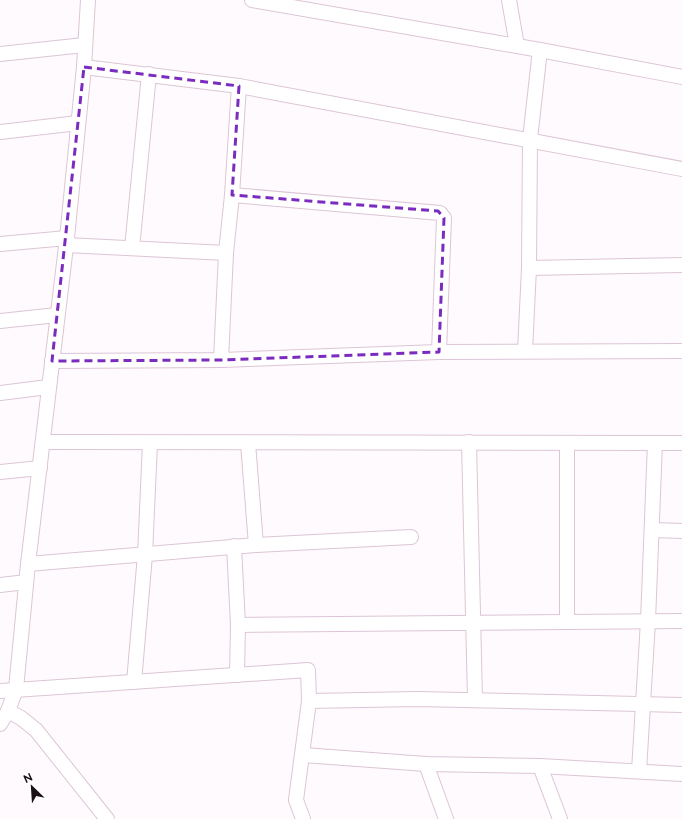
<svg xmlns="http://www.w3.org/2000/svg" width="682" height="819" font-family="Raleway,sans-serif">
	<style>
		.lines { fill: none; stroke-linecap: round; stroke-linejoin: round }
		.minor-casing { stroke: #dcc5d6; stroke-width: 16 }
		.minor { stroke: #fff; stroke-width: 14 }
		.marked { fill: none; stroke: #7b2cbf; stroke-width: 3; stroke-dasharray: 8 5; stroke-linejoin: round }
	</style>
	<rect width="100%" height="100%" fill="#fffafd"/>
	<g class="lines">
		<g class="minor-casing">
			<g id="minor">
				<polyline points="252,0 540,50 682,77"/>
				<polyline points="509,0 517,46"/>
				<polyline points="0,54 84,45"/>
				<polyline points="84,67 239,86 682,169"/>
				<polyline points="0,132 78,123"/>
				<polyline points="232,195 440,213 444,218 439,352"/>
				<polyline points="0,244 67,238"/>
				<polyline points="66,245 226,253"/>
				<polyline points="132,248 149,74"/>
				<polyline points="529,268 682,265"/>
				<polyline points="0,321 57,315"/>
				<polyline points="525,351 529,268 530,139 540,50"/>
				<polyline points="221,360 226,253 232,195 239,86"/>
				<polyline points="52,361 221,360 439,352 682,351"/>
				<polyline points="0,393 48,387"/>
				<polyline points="43,442 682,443"/>
				<polyline points="469,442 475,700"/>
				<polyline points="248,443 256,545"/>
				<polyline points="0,472 40,468"/>
				<polyline points="652,530 682,531"/>
				<polyline points="234,546 238,625 237,675"/>
				<polyline points="28,564 256,545 411,537"/>
				<polyline points="0,585 26,582"/>
				<polyline points="567,622 567,443"/>
				<polyline points="238,625 682,621"/>
				<polyline points="134,682 145,555 150,443"/>
				<polyline points="0,691 308,670 309,701 296,800 303,819"/>
				<polyline points="309,701 417,699 682,705"/>
				<polyline points="8,711 21,718 36,730 107,819"/>
				<polyline points="0,724 8,711 16,689 28,564 67,238 84,67 88,0"/>
				<polyline points="303,755 426,764 540,766 682,774"/>
				<polyline points="426,764 446,819"/>
				<polyline points="540,766 560,819"/>
				<polyline points="639,771 648,621 655,443"/>
			</g>
		</g>
		<use href="#minor" class="minor"/>
	</g>
	<path class="marked" d="M84 67 239 86 232 195 438 211 444 218 439 352 221 360 52 361Z"/>
	<g transform="translate(32 787) rotate(335)" stroke="#ffffff" stroke-width="3" paint-order="stroke">
	<path d="M0-3L7 15L0 10L-7 15Z" fill="#181016"/>
	<text y="-6" font-size="11" font-weight="bold" text-anchor="middle" fill="#181016">N</text>
	</g>
</svg>
